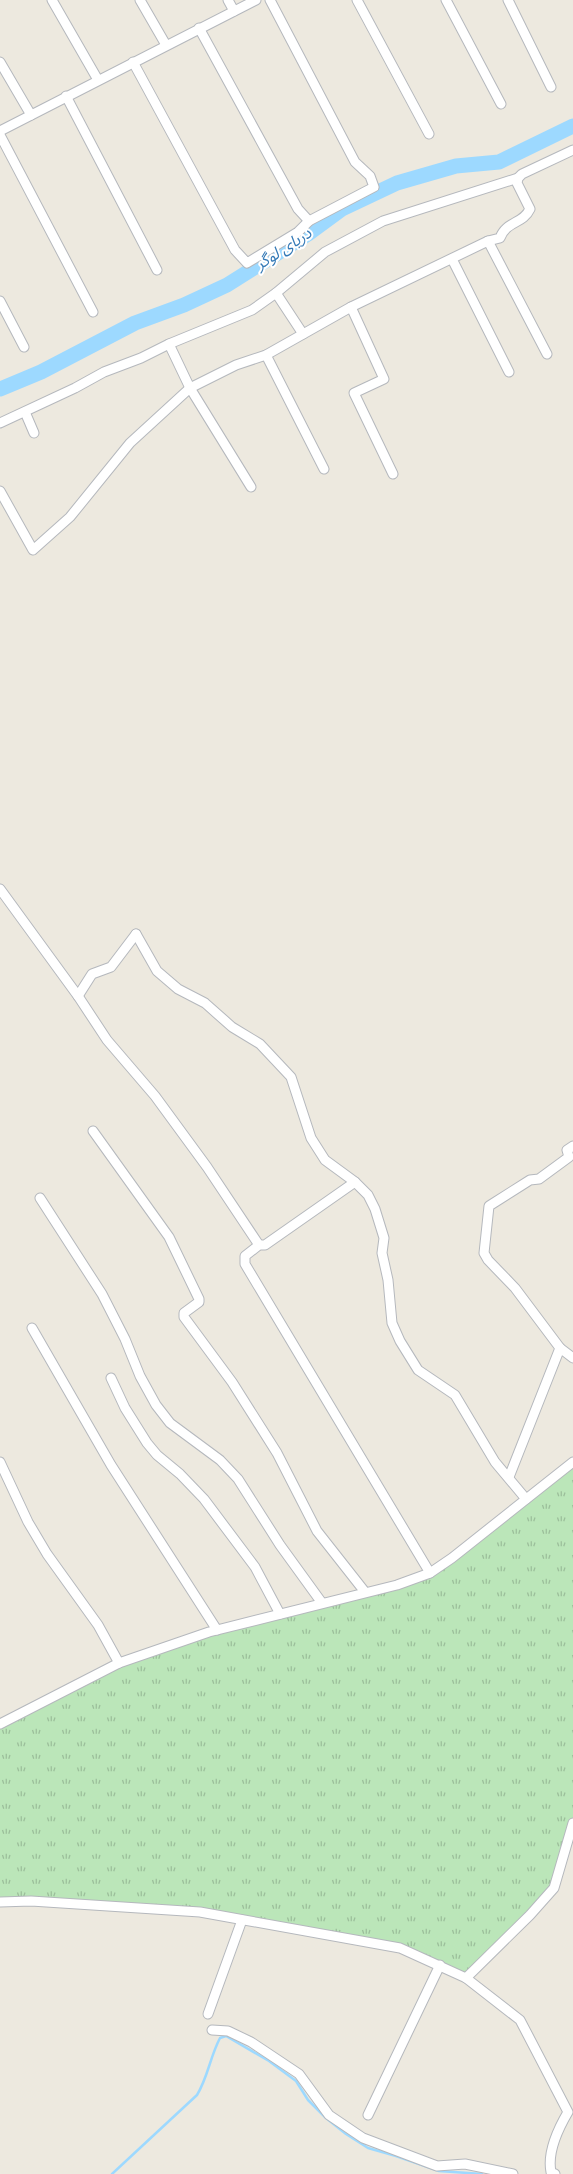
<svg xmlns="http://www.w3.org/2000/svg" width="573" height="2174" font-family="'Public Sans','Noto Sans Arabic',sans-serif">
	<style>
		.grass { fill: url(#grass-tufts) }
		.lines { fill: none; stroke-linecap: round; stroke-linejoin: round }
		.stream { stroke: #9dd9ff; stroke-width: 2.5 }
		.river { stroke: #9dd9ff; stroke-width: 15 }
		.minor-casing { stroke: #b5b8bd; stroke-width: 11 }
		.minor { stroke: #fff; stroke-width: 9 }
		.labels { text-anchor: middle; stroke-width: 4; stroke-linejoin: round; paint-order: stroke }
		.water-label { font-size: 16px; font-style: italic; fill: #357ab7; stroke: #fff }
	</style>
	<defs>
		<pattern id="grass-tufts" width="24" height="20" patternUnits="userSpaceOnUse" patternTransform="scale(1.25)"><rect width="24" height="20" fill="#bbe6b9"/><path d="M3 7l-1-3M5 7V3M7 7l1-3M15 17l-1-3M17 17v-4M19 17l1-3" fill="none" stroke="#9bbe9a"/></pattern>
	</defs>
	<rect width="100%" height="100%" fill="#ede9df"/>
	<polygon class="grass" points="573,1462 573,1823 554,1888 466,1978 400,1948 200,1912 0,1902 0,1724 154,1651 430,1573"/>
	<g class="lines">
		<path class="stream" d="M112 2174 197 2095C208 2077 210 2057 220 2038L226 2036 269 2061 296 2081 308 2100 326 2118 346 2134 368 2148 396 2156 439 2171 482 2174"/>
		<polyline class="river" points="0,389 41,372 135,323 184,305 227,285 308,234 342,209 397,183 456,166 499,162 573,126"/>
		<g class="minor-casing">
			<g id="minor">
				<polyline points="52,0 98,80"/>
				<polyline points="140,0 166,45"/>
				<polyline points="228,0 234,11"/>
				<polyline points="357,0 429,134"/>
				<polyline points="446,0 501,104"/>
				<polyline points="508,0 551,87"/>
				<polyline points="199,28 298,209 309,221"/>
				<polyline points="0,62 31,115"/>
				<polyline points="133,62 235,250 247,263 298,232 309,221 374,187 370,176 355,162 270,0"/>
				<polyline points="66,96 157,270"/>
				<polyline points="0,131 256,0"/>
				<polyline points="0,135 93,312"/>
				<polyline points="488,241 547,354"/>
				<polyline points="452,259 509,372"/>
				<polyline points="276,293 303,334"/>
				<polyline points="0,301 24,347"/>
				<polyline points="351,307 384,379 354,393 393,474"/>
				<polyline points="169,344 190,388 251,487"/>
				<polyline points="266,355 324,469"/>
				<polyline points="25,412 34,433"/>
				<polyline points="0,423 75,388 104,372 141,358 169,344 252,310 276,293 325,252 383,221 518,178 522,174 573,150"/>
				<path d="M0 491 33 550 70 517 130 443 190 388 236 365 266 355 351 307 488 241 500 238C506 221 523 224 530 209L517 183 518 178"/>
				<polyline points="0,889 78,996 107,1040 155,1096 207,1167 259,1245"/>
				<polyline points="136,934 157,971 178,989 205,1003 232,1027 260,1044 291,1077 311,1138 325,1160 355,1182 368,1195 375,1209 384,1238 382,1253 388,1280 392,1323 400,1341 418,1370 455,1395 495,1462 526,1499"/>
				<polyline points="78,996 92,974 111,967 136,934"/>
				<polyline points="93,1131 169,1237 199,1299 199,1302 184,1313 184,1317 232,1382 277,1453 317,1531 365,1592"/>
				<polyline points="355,1182 265,1245 259,1245 245,1256 245,1264 430,1573"/>
				<polyline points="40,1198 102,1294 125,1339 140,1376 156,1405 170,1423 220,1460 238,1479 280,1545 322,1603"/>
				<polyline points="32,1328 111,1465 217,1630"/>
				<polyline points="560,1348 573,1358"/>
				<polyline points="111,1378 125,1408 147,1443 157,1455 180,1474 204,1499 255,1567 280,1614"/>
				<polyline points="0,1462 28,1522 47,1554 98,1625 119,1663"/>
				<polyline points="509,1477 560,1348 515,1288 488,1260 484,1253 489,1206 530,1180 539,1179 569,1157 567,1150 573,1146"/>
				<polyline points="0,1724 119,1663 209,1632 397,1585 430,1573 452,1558 573,1462"/>
				<path d="M0 1902 31 1901 200 1912 400 1948 466 1978 520 2020 568 2112C558 2129 547 2152 551 2172L555 2174"/>
				<polyline points="466,1978 530,1915 554,1888 573,1823"/>
				<polyline points="208,2014 242,1920"/>
				<polyline points="212,2030 228,2031 251,2042 299,2074 329,2115 363,2138 437,2166 465,2164 513,2174"/>
				<polyline points="368,2115 440,1965"/>
			</g>
		</g>
		<use href="#minor" class="minor"/>
	</g>
	<g class="labels">
		<g class="water-label">
			<text transform="translate(283 248) rotate(-33)" y="6">دریای لوگر</text>
		</g>
	</g>
</svg>
